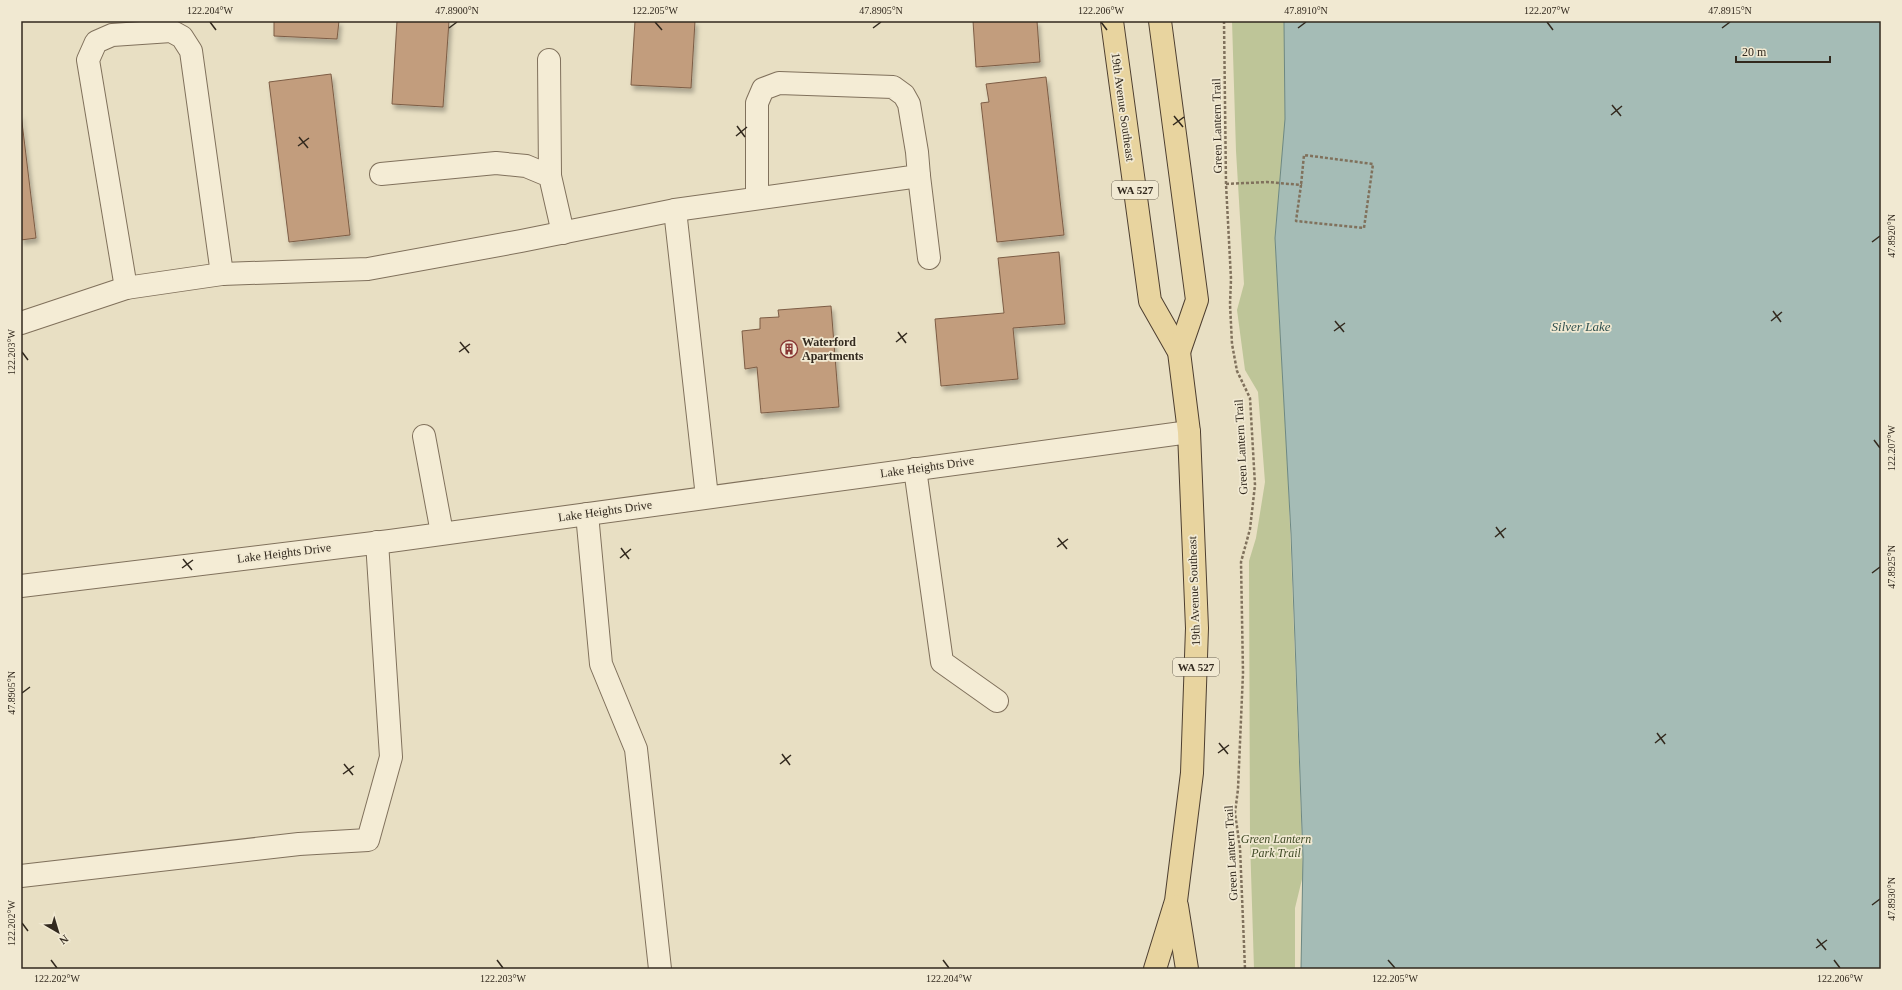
<svg xmlns="http://www.w3.org/2000/svg" width="1902" height="990" font-family="Georgia,serif">
	<style>
		.green { fill: #bec598 }
		.water { fill: #a5bcb6; stroke: #6d8883 }
		.building { fill: #c29d7d; stroke: #7d5d45; filter: url(#shadow) }
		.lines { fill: none; stroke-linecap: round; stroke-linejoin: round }
		.minor-casing { stroke: #80715c; stroke-width: 24 }
		.major-casing { stroke: #4e3f30; stroke-width: 24 }
		.path { stroke: #80715c; stroke-width: 2.5; stroke-dasharray: 3 2; stroke-linecap: butt }
		.minor { stroke: #f4ecd5; stroke-width: 22 }
		.major { stroke: #e8d49f; stroke-width: 22 }
		.ticks { fill: none; stroke: #32291e; stroke-width: 1.5 }
		.labels { text-anchor: middle; stroke-width: 3.5; stroke-linejoin: round; paint-order: stroke }
		.shield { fill: #f1e9d2; stroke: #6b6354; stroke-width: 1 }
		.shield-label { font-size: 11px; font-weight: bold; fill: #32291e }
		.street-label { font-size: 12px; fill: #32291e; stroke: #f1e9d2 }
		.poi-label { font-size: 12px; font-weight: bold; fill: #32291e; stroke: #f1e9d2; text-anchor: start }
		.park-label { font-size: 12px; font-style: italic; fill: #414c27; stroke: #f1e9d2 }
		.water-label { font-size: 13px; font-style: italic; fill: #2f504f; stroke: #f1e9d2 }
		.neatline { fill: none; stroke: #32291e; stroke-width: 1.5 }
		.ticks-label { font-size: 10px; text-anchor: middle; fill: #32291e }
	</style>
	<defs>
		<filter id="shadow"><feDropShadow dx="2.5" dy="4.5" stdDeviation="2" flood-color="#0004"/></filter>
	</defs>
	<rect width="100%" height="100%" fill="#e8dfc3"/>
	<polygon class="green" points="1232,21 1284,21 1285,124 1275,238 1288,475 1302,841 1303,875 1295,908 1295,969 1254,969 1250,840 1249,561 1256,538 1265,482 1258,392 1245,370 1237,310 1244,284 1236,151"/>
	<polygon class="water" points="1284,21 1881,21 1881,969 1301,969 1303,857 1298,721 1291,534 1275,238 1285,119"/>
	<g class="building">
		<polygon points="274,21 339,21 337,39 274,36"/>
		<polygon points="397,21 449,21 443,107 392,104"/>
		<polygon points="635,21 695,21 691,88 631,85"/>
		<polygon points="973,21 1037,21 1040,62 976,67"/>
		<polygon points="331,74 350,235 289,242 269,82"/>
		<polygon points="1046,77 1064,235 997,242 981,103 989,102 986,84"/>
		<polygon points="21,114 36,238 21,240"/>
		<polygon points="1059,252 1065,324 1013,328 1018,379 941,386 935,319 1004,313 998,258"/>
		<polygon points="831,306 839,407 761,413 757,367 745,369 742,331 760,329 760,318 779,317 778,310"/>
	</g>
	<g class="lines">
		<g class="minor-casing">
			<g id="minor">
				<polyline points="549,60 550,176"/>
				<polyline points="381,174 496,163 526,166 550,176 563,233"/>
				<polyline points="919,176 929,258"/>
				<polyline points="675,210 707,497"/>
				<polyline points="126,288 88,60 96,42 112,35 171,31 182,37 191,51 222,274"/>
				<polyline points="21,323 126,288 222,274 368,269 521,241 675,210 919,176 917,152 909,104 904,95 893,87 779,83 763,89 757,103 757,198"/>
				<polyline points="424,436 442,533"/>
				<polyline points="915,469 942,662 997,701"/>
				<polyline points="587,514 601,664 636,749 660,969"/>
				<polyline points="21,586 390,541 1189,432"/>
				<polyline points="21,876 299,844 368,840 391,757 377,542"/>
			</g>
		</g>
		<g class="major-casing">
			<g id="major">
				<polyline points="1112,21 1150,301 1179,352 1189,432 1197,628 1192,773 1176,901 1155,969"/>
				<polyline points="1160,21 1197,300 1179,352"/>
				<polyline points="1177,906 1187,969"/>
			</g>
		</g>
		<g class="path">
			<polyline points="1224,21 1226,184 1231,279 1230,304 1232,344 1237,371 1250,398 1255,485 1250,529 1241,562 1243,673 1238,789 1235,813 1240,848 1245,969"/>
			<polyline points="1226,184 1267,182 1301,185 1296,221 1364,228 1373,164 1304,155 1301,185"/>
		</g>
		<use href="#minor" class="minor"/>
		<use href="#major" class="major"/>
	</g>
	<path class="ticks" d="M210 22 216 30M655 22 662 30M1101 22 1107 30M1547 22 1553 30M449 28 457 22M873 28 881 22M1298 28 1306 22M1722 28 1730 22M1612 105 1621 116M1611 115 1622 106M1174 116 1183 127M1173 125 1184 117M737 126 745 137M736 136 747 127M299 137 308 148M298 146 309 138M1872 242 1880 236M1773 311 1781 322M1335 321 1344 332M1771 321 1782 312M1334 331 1345 323M898 332 906 343M460 342 469 353M896 342 907 333M22 352 28 360M459 352 470 344M1874 440 1880 448M1496 527 1504 538M1495 537 1506 528M1058 538 1067 549M1057 547 1068 539M621 548 629 559M620 558 631 549M183 559 192 570M182 568 193 560M1872 573 1880 567M22 693 30 687M1657 733 1665 744M1219 743 1228 754M1655 743 1666 734M1218 753 1229 745M782 754 790 765M344 764 353 775M780 764 791 755M343 774 354 766M1872 905 1880 899M22 923 28 931M1817 939 1826 950M1816 948 1827 940M51 960 57 968M497 960 503 968M943 960 949 968M1388 960 1395 968M1834 960 1840 968"/>
	<defs>
		<g id="building-ring" transform="scale(0.9)"><circle r="9.5" fill="#f1e9d2" stroke="#883633" stroke-width="1.5"/><path d="M-4-6H4V6H1V3H-1V6H-4ZM-2.5-4.3h1.7v1.8h-1.7ZM.8-4.3h1.7v1.8H.8ZM-2.5-1h1.7V.8h-1.7ZM.8-1h1.7V.8H.8Z" fill="#883633"/></g>
	</defs>
	<g fill-rule="evenodd">
		<use href="#building-ring" x="789" y="349"/>
	</g>
	<g class="labels">
		<g class="shield">
			<rect x="1112" y="181" width="46" height="18" rx="3"/>
			<rect x="1173" y="658" width="46" height="18" rx="3"/>
		</g>
		<g class="shield-label">
			<text x="1135" y="194">WA 527</text>
			<text x="1196" y="671">WA 527</text>
		</g>
		<g class="street-label">
			<text transform="translate(1123 107) rotate(82)" y="4">19th Avenue Southeast</text>
			<text transform="translate(1217 126) rotate(-91)" y="4">Green Lantern Trail</text>
			<text transform="translate(1241 447) rotate(-93)" y="4">Green Lantern Trail</text>
			<text transform="translate(927 467) rotate(-8)" y="4">Lake Heights Drive</text>
			<text transform="translate(605 511) rotate(-8)" y="4">Lake Heights Drive</text>
			<text transform="translate(284 553) rotate(-7)" y="4">Lake Heights Drive</text>
			<text transform="translate(1194 591) rotate(-92)" y="4">19th Avenue Southeast</text>
			<text transform="translate(1231 853) rotate(-93)" y="4">Green Lantern Trail</text>
		</g>
		<g class="poi-label">
			<text x="802" y="346">Waterford<tspan x="802" dy="14">Apartments</tspan></text>
		</g>
		<g class="park-label">
			<text x="1276" y="843">Green Lantern<tspan x="1276" dy="14">Park Trail</tspan></text>
		</g>
		<g class="water-label">
			<text x="1581" y="331">Silver Lake</text>
		</g>
	</g>
	<rect width="1902" height="990" fill="none" stroke="#f1e9d2" stroke-width="44"/>
	<g transform="translate(58 932) rotate(142)" stroke="#f1e9d2" stroke-width="3" paint-order="stroke">
	<path d="M0-3L7 15L0 10L-7 15Z" fill="#32291e"/>
	<text y="-6" font-size="11" font-weight="bold" text-anchor="middle" fill="#32291e">N</text>
	</g>
	<path d="M1736 56v6h94v-6" fill="none" stroke="#32291e" stroke-width="2"/>
	<text x="1742" y="56" font-size="12" fill="#32291e" stroke="#f1e9d2" stroke-width="3" paint-order="stroke">20 m</text>
	<rect x="22" y="22" width="1858" height="946" class="neatline"/>
	<g class="ticks-label">
		<text x="210" y="14">122.204°W</text>
		<text x="457" y="14">47.8900°N</text>
		<text x="655" y="14">122.205°W</text>
		<text x="881" y="14">47.8905°N</text>
		<text x="1101" y="14">122.206°W</text>
		<text x="1306" y="14">47.8910°N</text>
		<text x="1547" y="14">122.207°W</text>
		<text x="1730" y="14">47.8915°N</text>
		<text transform="translate(1891 236) rotate(-90)" y="4">47.8920°N</text>
		<text transform="translate(11 352) rotate(-90)" y="4">122.203°W</text>
		<text transform="translate(1891 448) rotate(-90)" y="4">122.207°W</text>
		<text transform="translate(1891 567) rotate(-90)" y="4">47.8925°N</text>
		<text transform="translate(11 693) rotate(-90)" y="4">47.8905°N</text>
		<text transform="translate(1891 899) rotate(-90)" y="4">47.8930°N</text>
		<text transform="translate(11 923) rotate(-90)" y="4">122.202°W</text>
		<text x="57" y="982">122.202°W</text>
		<text x="503" y="982">122.203°W</text>
		<text x="949" y="982">122.204°W</text>
		<text x="1395" y="982">122.205°W</text>
		<text x="1840" y="982">122.206°W</text>
	</g>
</svg>
